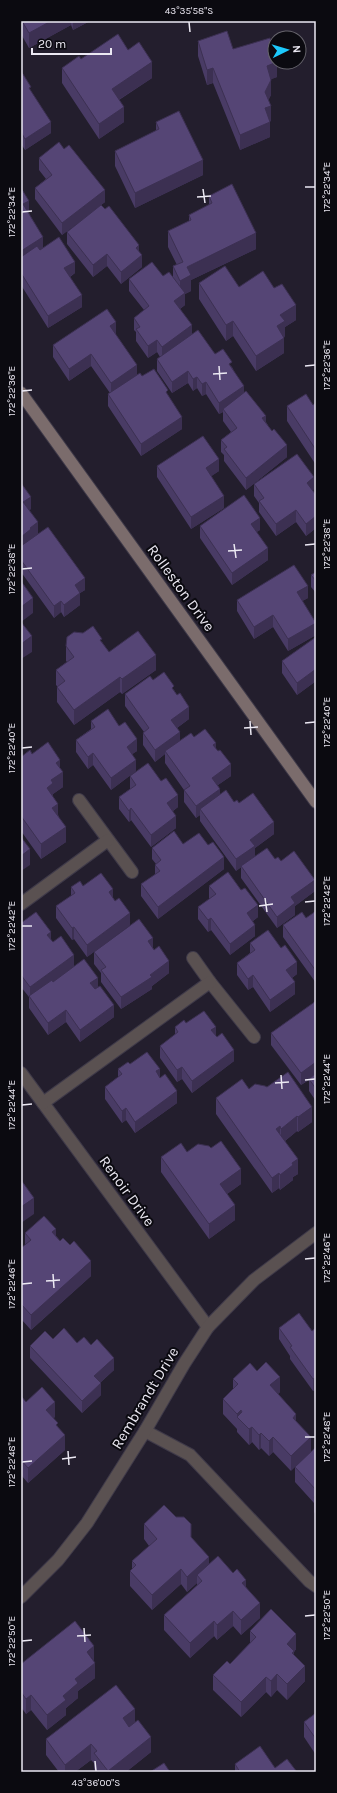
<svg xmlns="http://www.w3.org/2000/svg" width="337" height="1793" font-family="Karla,sans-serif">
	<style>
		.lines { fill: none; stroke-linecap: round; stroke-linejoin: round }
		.minor-casing { stroke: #3f3a49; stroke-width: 14 }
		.secondary-casing { stroke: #3f3a49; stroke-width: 14 }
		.minor { stroke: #5a5151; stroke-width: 12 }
		.secondary { stroke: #7b6c6c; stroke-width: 12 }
		.wall { fill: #493b65 }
		.shaded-wall { fill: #3c3052 }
		.building { fill: #554575; stroke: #3c3052 }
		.ticks { fill: none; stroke: #ece9f3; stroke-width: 1.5 }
		.labels { text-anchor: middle; stroke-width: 4; stroke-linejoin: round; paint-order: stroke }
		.street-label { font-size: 15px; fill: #ece9f3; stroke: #0b0a10 }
		.neatline { fill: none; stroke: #ece9f3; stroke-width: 1.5 }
		.ticks-label { font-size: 10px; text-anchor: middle; fill: #ece9f3 }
	</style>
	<rect width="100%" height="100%" fill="#231e2d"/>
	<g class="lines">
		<g class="minor-casing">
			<g id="minor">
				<polyline points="79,800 132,872"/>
				<polyline points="21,904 108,840"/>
				<polyline points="193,958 210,982 254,1037"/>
				<polyline points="21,1073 208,1327"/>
				<polyline points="43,1103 210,982"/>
				<polyline points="145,1431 190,1455 309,1581 316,1586"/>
				<polyline points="21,1597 58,1560 87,1523 145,1431 184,1364 208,1327 254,1280 316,1233"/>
			</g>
		</g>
		<g class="secondary-casing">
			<polyline id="secondary" points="21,393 316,802"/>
		</g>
		<use href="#minor" class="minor"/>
		<use href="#secondary" class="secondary"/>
	</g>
	<g class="wall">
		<polygon points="21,21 90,21 73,30 71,25 29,48 21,34"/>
		<polygon points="198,41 233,49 277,77 271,79 271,95 268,100 271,121 270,121 270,137 240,150 213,83 207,85 198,56"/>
		<polygon points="128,50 152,78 119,100 124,122 99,139 62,83 62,68 81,59"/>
		<polygon points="21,71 51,133 25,150 21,144"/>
		<polygon points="156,122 203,175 135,208 115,166 115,151 156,131"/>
		<polygon points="39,158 105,202 101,205 139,252 142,267 121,284 107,266 93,277 67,244 67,232 96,209 62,235 35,199 35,188 46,179 39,170"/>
		<polygon points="21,188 29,213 43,248 75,273 70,277 82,307 48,328 21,285"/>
		<polygon points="209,196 256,249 191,280 191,291 185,294 185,305 180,309 192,335 232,367 244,392 266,422 287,457 246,490 224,461 224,455 221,452 221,440 231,432 223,421 223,412 219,414 206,394 202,396 197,388 193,391 188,383 172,393 157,371 157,359 160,357 157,352 148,358 136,341 136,332 134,330 134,318 144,310 129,291 129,279 163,276 173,278 173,266 177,265 168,247 168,231 189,221 189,215 209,205"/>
		<polygon points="199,283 239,287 296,320 285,327 285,336 284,337 284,353 256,371 233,336 226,341 199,299"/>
		<polygon points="116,334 116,335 137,376 142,376 168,396 182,429 141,456 108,406 108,394 110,393 91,366 69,381 53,357 53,345"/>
		<polygon points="316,403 316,465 287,421 287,406 313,405"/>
		<polygon points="157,466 219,471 211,476 224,508 191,529 157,477"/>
		<polygon points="21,483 31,509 29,510 38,534 31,539 85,590 80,593 80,605 64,617 61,612 54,618 21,572"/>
		<polygon points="254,484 314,489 313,490 316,495 316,528 306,536 296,522 276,536 259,512 259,503 254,496"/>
		<polygon points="200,526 260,530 256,532 268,560 232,585 200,538"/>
		<polygon points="316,572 316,593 311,587 311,575"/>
		<polygon points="308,598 302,601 316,635 288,651 273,627 254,639 237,611 237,600"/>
		<polygon points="316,637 316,681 297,695 282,673 282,661"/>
		<polygon points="102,642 109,652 156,670 122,694 120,692 74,725 57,702 57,687 58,687 56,685 56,670 67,662 66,661 66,646"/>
		<polygon points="153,680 174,690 189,719 177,728 180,741 194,737 216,749 231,776 218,785 220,794 234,802 239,803 274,834 255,848 255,857 275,859 281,861 315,891 295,906 295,915 277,928 241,878 241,867 236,871 200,821 200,815 196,818 184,802 184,790 165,763 165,754 155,762 143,745 143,733 144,732 125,706 125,694"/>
		<polygon points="91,721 137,751 132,754 136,771 111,790 93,765 88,769 76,752 76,740 91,729"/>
		<polygon points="32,754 60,768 63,787 53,794 53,797 66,842 41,859 21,831 21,757"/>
		<polygon points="130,776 178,807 173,811 176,828 151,847 131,820 129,822 119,809 119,797 130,789"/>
		<polygon points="183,844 208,845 224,869 158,919 141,896 141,884 155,875 155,865 156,864 152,859 152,848"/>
		<polygon points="83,886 113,898 130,925 87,957 74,939 72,940 56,918 56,906 71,896 71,887"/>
		<polygon points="209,886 258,917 253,921 255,936 230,955 211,930 208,932 198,919 198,907 210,899 209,898"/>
		<polygon points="316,911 316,983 283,937 283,925 306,918"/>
		<polygon points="21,923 51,940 74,966 98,987 114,1017 80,1042 66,1022 48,1035 29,1008 29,997 21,987"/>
		<polygon points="250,943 297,974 292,978 295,994 270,1012 253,987 248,990 237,975 237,963 250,953"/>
		<polygon points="153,948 169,973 152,986 152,989 121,1009 101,982 101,973 94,964 94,952"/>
		<polygon points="316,1001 316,1101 309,1091 309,1080 301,1085 271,1045 271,1033"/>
		<polygon points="186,1023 216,1036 234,1061 192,1093 182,1079 177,1082 160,1058 160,1046 175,1035 175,1027"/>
		<polygon points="130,1064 160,1077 177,1103 135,1133 126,1120 122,1123 105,1099 105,1087 118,1077 118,1069"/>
		<polygon points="267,1087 312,1122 298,1132 297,1131 285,1141 298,1174 293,1177 293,1180 280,1190 279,1188 272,1193 216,1114 216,1098 249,1089"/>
		<polygon points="187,1152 241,1184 227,1194 235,1220 209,1239 161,1172 161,1157"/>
		<polygon points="25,1233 56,1236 91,1276 31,1330 21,1319 21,1248 25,1245"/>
		<polygon points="279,1328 312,1331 316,1328 316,1391 315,1390 313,1391 290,1359 290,1356 279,1339"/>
		<polygon points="53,1339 77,1343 114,1370 101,1382 101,1395 82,1413 30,1358 30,1346"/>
		<polygon points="257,1371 280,1392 278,1394 296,1414 291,1471 273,1452 269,1456 261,1448 259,1450 252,1442 249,1445 237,1432 237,1429 223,1414 223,1399 233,1389 233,1379"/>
		<polygon points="21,1396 26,1402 55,1417 53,1418 58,1427 65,1450 28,1483 21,1475"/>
		<polygon points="316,1447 316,1515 314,1512 314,1503 295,1482 295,1467"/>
		<polygon points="144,1524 191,1537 209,1564 246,1587 260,1618 241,1635 233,1626 217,1640 214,1636 190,1658 164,1630 164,1615 197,1586 197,1583 187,1592 181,1584 152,1610 130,1586 130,1571 132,1569 132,1561 149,1546 144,1539"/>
		<polygon points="250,1631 296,1649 294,1652 294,1655 305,1681 287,1700 277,1690 271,1697 266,1692 241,1717 213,1690 213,1675 230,1664 250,1643"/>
		<polygon points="94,1661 95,1678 78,1691 78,1698 66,1708 66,1715 47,1730 31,1710 26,1714 21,1707 21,1664"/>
		<polygon points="316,1713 316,1755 304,1737 304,1722"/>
		<polygon points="135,1722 151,1752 126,1772 96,1772 94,1769 94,1763 91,1760 75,1772 59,1772 46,1755 46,1739"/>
		<polygon points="235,1764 275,1768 297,1772 235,1772"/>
	</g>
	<g class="shaded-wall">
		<polygon points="51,21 71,21 71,25 29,48 29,33"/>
		<polygon points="73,21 90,21 73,30"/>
		<polygon points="152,62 152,78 112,104 112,89"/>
		<polygon points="277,62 277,77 267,81 267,66"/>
		<polygon points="213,68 213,83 207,85 207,70"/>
		<polygon points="271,80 271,95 265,108 265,92"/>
		<polygon points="271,106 271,121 265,123 265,108"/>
		<polygon points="124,107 124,122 99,139 99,124"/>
		<polygon points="51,122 51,133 25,150 25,139"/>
		<polygon points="270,122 270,137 240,150 240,135"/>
		<polygon points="203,160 203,175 135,208 135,193"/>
		<polygon points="105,190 105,202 62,235 62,223"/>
		<polygon points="29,201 29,213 23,216 23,204"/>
		<polygon points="256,233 256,249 191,280 191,291 185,294 185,305 174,313 174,301 180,296 180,281 187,267"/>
		<polygon points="43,237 43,249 21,262 21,251"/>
		<polygon points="139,245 139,257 136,248"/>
		<polygon points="107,254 107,266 93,277 93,265"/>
		<polygon points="142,255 142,267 121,284 121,272"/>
		<polygon points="75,262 75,273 64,280 64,268"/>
		<polygon points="82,295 82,307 48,328 48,316"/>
		<polygon points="296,305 296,320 285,327 285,336 277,342 277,326 280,315"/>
		<polygon points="233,321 233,336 226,341 226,325"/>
		<polygon points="116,322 116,334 110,338 110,326"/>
		<polygon points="192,325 192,337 162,359 162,347"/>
		<polygon points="284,338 284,353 256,371 256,356"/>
		<polygon points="157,340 157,352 148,358 148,346"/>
		<polygon points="91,354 91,366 69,381 69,369"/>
		<polygon points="137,365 137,377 111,395 111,383"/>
		<polygon points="188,371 188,383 172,393 172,382"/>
		<polygon points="197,377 197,388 193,391 193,379"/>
		<polygon points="206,382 206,394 202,396 202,384"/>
		<polygon points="244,386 244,397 223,409 223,412 219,414 219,403"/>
		<polygon points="266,416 266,427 262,418"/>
		<polygon points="182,417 182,429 141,456 141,444"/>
		<polygon points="287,445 287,457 246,490 246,478"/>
		<polygon points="219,459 219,471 206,480 206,468"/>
		<polygon points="314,477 314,489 307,494 307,483"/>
		<polygon points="224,496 224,508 191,529 191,517"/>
		<polygon points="31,497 31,509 23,514 23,502"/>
		<polygon points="296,510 296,522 276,536 276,524"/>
		<polygon points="316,516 316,528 306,536 306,524"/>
		<polygon points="260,518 260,530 251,536 251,524"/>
		<polygon points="38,522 38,534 31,539 21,549 21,537 30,528"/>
		<polygon points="268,548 268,560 232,585 232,573"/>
		<polygon points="85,578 85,590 80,593 80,605 64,617 64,605 75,585"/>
		<polygon points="308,586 308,598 297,604 297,592"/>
		<polygon points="33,598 33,613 21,622 21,632 21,607"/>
		<polygon points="61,601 61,612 54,618 54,606"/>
		<polygon points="273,615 273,627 254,639 254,627"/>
		<polygon points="316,623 316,635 288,651 288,639"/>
		<polygon points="32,636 32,652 21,659 21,644"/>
		<polygon points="156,655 156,670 122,694 122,679"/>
		<polygon points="316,669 316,681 297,695 297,683"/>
		<polygon points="120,677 120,692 74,725 74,710"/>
		<polygon points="189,707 189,719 171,732 171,720"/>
		<polygon points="180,732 180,744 165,751 165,754 155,762 155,750"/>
		<polygon points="137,739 137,751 127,758 127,747"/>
		<polygon points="216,743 216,755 213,745"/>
		<polygon points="93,753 93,765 88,769 88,757"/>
		<polygon points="60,760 60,774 63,772 63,787 53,794 53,799 47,788 51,780 56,763"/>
		<polygon points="136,760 136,771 111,790 111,778"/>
		<polygon points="231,764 231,776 212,789 212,778"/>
		<polygon points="220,789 220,801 200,809 200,815 196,818 196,806"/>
		<polygon points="178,795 178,807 167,815 167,803"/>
		<polygon points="58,804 58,819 52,808"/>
		<polygon points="131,808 131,820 129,822 129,811"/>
		<polygon points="176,816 176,828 151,847 151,835"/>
		<polygon points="274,822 274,834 255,848 255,858 236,871 236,859 250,840"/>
		<polygon points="66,827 66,842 41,859 41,844"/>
		<polygon points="30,849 30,865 21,871 21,856"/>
		<polygon points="224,857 224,869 158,919 158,907"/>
		<polygon points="315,880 315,891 295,906 295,915 277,928 277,917 291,897"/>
		<polygon points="113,889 113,901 109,892"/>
		<polygon points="258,905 258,917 247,925 247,913"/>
		<polygon points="130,913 130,925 87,957 87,945"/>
		<polygon points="211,918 211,930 208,932 208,920"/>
		<polygon points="255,925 255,936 230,955 230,944"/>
		<polygon points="74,927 74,939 72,940 72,928"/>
		<polygon points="51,932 51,944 47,935"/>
		<polygon points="153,938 153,950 148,941"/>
		<polygon points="74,955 74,967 30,999 30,987"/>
		<polygon points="169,961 169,973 152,986 152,989 121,1009 121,997"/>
		<polygon points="297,962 297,974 286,982 286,970"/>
		<polygon points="253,975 253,987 248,990 248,979"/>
		<polygon points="98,978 98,990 90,995 90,983"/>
		<polygon points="295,982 295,994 270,1012 270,1000"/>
		<polygon points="114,1005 114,1017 80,1042 80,1030"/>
		<polygon points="66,1010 66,1022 48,1035 48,1023"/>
		<polygon points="216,1027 216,1039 211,1030"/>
		<polygon points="234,1050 234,1061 192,1093 192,1081"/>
		<polygon points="316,1062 316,1074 301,1085 301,1073"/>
		<polygon points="182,1067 182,1079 177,1082 177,1070"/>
		<polygon points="160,1069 160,1080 156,1071"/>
		<polygon points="177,1091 177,1103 135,1133 135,1122"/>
		<polygon points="312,1107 312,1122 298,1132 298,1117"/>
		<polygon points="126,1108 126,1120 122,1123 122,1111"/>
		<polygon points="297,1116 297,1131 281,1144 281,1129"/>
		<polygon points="280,1126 280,1142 276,1129"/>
		<polygon points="298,1159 298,1174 293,1177 293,1180 280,1190 280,1175 292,1163"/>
		<polygon points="241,1169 241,1184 220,1199 220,1184"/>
		<polygon points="279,1173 279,1188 272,1193 272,1178"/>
		<polygon points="34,1198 34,1214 21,1223 21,1207"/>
		<polygon points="235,1205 235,1220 209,1239 209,1224"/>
		<polygon points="56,1229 56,1244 52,1232"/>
		<polygon points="91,1261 91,1276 31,1330 31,1315"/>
		<polygon points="114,1358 114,1370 94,1388 94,1376"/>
		<polygon points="280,1377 280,1392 270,1401 270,1385"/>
		<polygon points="315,1378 315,1390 313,1391 313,1379"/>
		<polygon points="101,1383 101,1395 82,1413 82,1401"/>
		<polygon points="55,1402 55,1417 46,1425 46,1410"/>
		<polygon points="241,1410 241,1421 237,1417 237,1429 237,1414"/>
		<polygon points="296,1414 296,1429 293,1418"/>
		<polygon points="252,1427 252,1442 249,1445 249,1429"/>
		<polygon points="261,1433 261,1448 259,1450 259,1435"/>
		<polygon points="65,1435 65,1450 28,1483 28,1468"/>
		<polygon points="273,1437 273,1452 269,1456 269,1441"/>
		<polygon points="311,1437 311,1452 291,1471 291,1456"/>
		<polygon points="209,1557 209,1572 197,1575 197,1583 187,1592 187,1577"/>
		<polygon points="181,1569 181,1584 152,1610 152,1595"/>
		<polygon points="246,1580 246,1595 242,1583"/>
		<polygon points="260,1603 260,1618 241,1635 241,1620"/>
		<polygon points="233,1611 233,1626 217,1640 217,1625"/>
		<polygon points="214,1621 214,1636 190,1658 190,1643"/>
		<polygon points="296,1634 296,1649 294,1652 294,1666 287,1644"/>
		<polygon points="94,1646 94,1661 87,1652"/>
		<polygon points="95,1663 95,1678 78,1691 78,1698 66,1708 66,1715 47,1730 47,1715 75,1679"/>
		<polygon points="305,1666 305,1681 287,1700 287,1684"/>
		<polygon points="277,1674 277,1690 271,1697 271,1681"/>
		<polygon points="266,1677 266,1692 241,1717 241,1702"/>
		<polygon points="31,1695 31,1710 26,1714 26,1699"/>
		<polygon points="135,1709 135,1725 123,1734 123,1718"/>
		<polygon points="151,1737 151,1752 126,1772 108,1772 108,1771"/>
		<polygon points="91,1744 91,1760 75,1772 65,1772 65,1765"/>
	</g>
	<g class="building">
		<polygon points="22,21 51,21 29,33"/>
		<polygon points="227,31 233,49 270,38 275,55 275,62 277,62 267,66 271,80 265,92 271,106 265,108 270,122 240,135 213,68 207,70 198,41"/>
		<polygon points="118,34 128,50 139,42 152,62 112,89 124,107 99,124 62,68 79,56 81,59"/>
		<polygon points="21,71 31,87 29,88 51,122 25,139 21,132"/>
		<polygon points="179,111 203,160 135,193 115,151 159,129 156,122"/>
		<polygon points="59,142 64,149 69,145 105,190 62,223 35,188 52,175 39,158"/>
		<polygon points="232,184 256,233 187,267 191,275 180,281 173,266 183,262 168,231 191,220 189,215 212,203 209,196"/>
		<polygon points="21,188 29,201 23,204 43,237 21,251"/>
		<polygon points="101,205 105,209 109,206 139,245 136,248 142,255 121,272 107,254 93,265 67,232"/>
		<polygon points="59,237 75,262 64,268 82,295 48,316 21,273 21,257 37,246 40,250"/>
		<polygon points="152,262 163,276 169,272 185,293 174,301 192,325 162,347 157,340 148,346 136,329 140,327 134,318 149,306 129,279"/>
		<polygon points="225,266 239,287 263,271 274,288 282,284 296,305 280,315 285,321 277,326 284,338 256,356 233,321 226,325 199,283"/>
		<polygon points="107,309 116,322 110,326 137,365 111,383 91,354 69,369 53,345"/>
		<polygon points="198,330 215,354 223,349 232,362 229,364 244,386 219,403 206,382 202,384 197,377 193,379 188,371 172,382 157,359"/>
		<polygon points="154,369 168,390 166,392 182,417 141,444 108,394 140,373 142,376"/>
		<polygon points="246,391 266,416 262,418 272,431 274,429 287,445 246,478 224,449 227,447 221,440 237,428 223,409"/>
		<polygon points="306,394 313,405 316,403 316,450 287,406"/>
		<polygon points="203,436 219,459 206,468 224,496 191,517 157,466"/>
		<polygon points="297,454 314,477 307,483 316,495 316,516 306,524 296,510 276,524 259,501 264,498 254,484"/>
		<polygon points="21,483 31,497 23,502 38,522 30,528 31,529 21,537"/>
		<polygon points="244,495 260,518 251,524 268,548 232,573 200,526"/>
		<polygon points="48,527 85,578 75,585 80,593 64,605 61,601 54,606 21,560 21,546"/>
		<polygon points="294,565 308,586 297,592 316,623 288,639 273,615 254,627 237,600"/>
		<polygon points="316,572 316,581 311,575"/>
		<polygon points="21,581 33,598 21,607"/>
		<polygon points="21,622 32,636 21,644"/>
		<polygon points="93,626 102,639 100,640 109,652 138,631 156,655 122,679 120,677 74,710 57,687 65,681 56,670 74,657 66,646 67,637 74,632 83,633"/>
		<polygon points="316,637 316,669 297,683 282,661"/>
		<polygon points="164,672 174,686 172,688 177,695 180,693 189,707 171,720 180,732 155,750 143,733 149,728 125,694 150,676 153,680"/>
		<polygon points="108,709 119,726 125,722 137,739 127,747 136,760 111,778 93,753 88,757 76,740 95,727 91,721"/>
		<polygon points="205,729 216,743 213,745 218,751 220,750 231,764 212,778 220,789 196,806 184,790 190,786 165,751 191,733 194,737"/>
		<polygon points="48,742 60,760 56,763 63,772 51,780 53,783 47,788 58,804 52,808 66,827 41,844 21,816 21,757 30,750 32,754"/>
		<polygon points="148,763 161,781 166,778 178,795 167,803 176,816 151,835 131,808 129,811 119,797 136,785 130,776"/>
		<polygon points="226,790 234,802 237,800 239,803 253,793 274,822 250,840 255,846 236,859 200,809"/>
		<polygon points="174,831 183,844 199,833 208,845 213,842 224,857 158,907 141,884 160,871 155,865 161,860 152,848"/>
		<polygon points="21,837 30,849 21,856"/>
		<polygon points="267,848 275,859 278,857 281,861 294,851 315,880 291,897 295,903 277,917 241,866"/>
		<polygon points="228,872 241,890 245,888 258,905 247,913 255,925 230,944 211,918 208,920 198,907 216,894 209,886"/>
		<polygon points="101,873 113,889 109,892 115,901 119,898 130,913 87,945 74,927 72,928 56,906 75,893 71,887 80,881 83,886"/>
		<polygon points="316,911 316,971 283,925 302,912 306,918"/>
		<polygon points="36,912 51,932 47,935 53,942 61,936 74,955 30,987 21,975 21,923"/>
		<polygon points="139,919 153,938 148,941 154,950 159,946 169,961 150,975 152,977 121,997 101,970 106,967 94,952"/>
		<polygon points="268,930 281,948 285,945 297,962 286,970 295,982 270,1000 253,975 248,979 237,963 255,950 250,943"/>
		<polygon points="84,959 98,978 90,983 95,989 100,986 114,1005 80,1030 66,1010 48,1023 29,996 52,980 53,982"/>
		<polygon points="316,1001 316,1062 301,1073 271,1033"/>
		<polygon points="204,1011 216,1027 211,1030 217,1037 222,1033 234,1050 192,1081 182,1067 177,1070 160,1046 178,1032 175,1027 184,1020 186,1023"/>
		<polygon points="147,1052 160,1069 156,1071 160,1078 165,1074 177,1091 135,1122 126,1108 122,1111 105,1087 122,1074 118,1069 128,1062 130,1064"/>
		<polygon points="288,1072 312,1107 298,1117 297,1116 281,1129 280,1126 276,1129 298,1159 292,1163 293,1165 280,1175 279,1173 272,1178 216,1098 242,1079 249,1089 255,1084 265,1086 267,1087"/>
		<polygon points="316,1073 316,1089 309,1079"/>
		<polygon points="221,1141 241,1169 220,1184 235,1205 209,1224 161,1157 181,1143 187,1152 198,1144 209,1146 211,1148"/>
		<polygon points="21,1180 34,1198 21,1207"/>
		<polygon points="44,1216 56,1229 52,1232 60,1241 63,1238 70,1245 74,1241 91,1261 31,1315 21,1304 21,1248 31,1240 25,1233"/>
		<polygon points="299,1313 312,1331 316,1328 316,1379 315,1378 313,1379 290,1347 292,1346 279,1328"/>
		<polygon points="64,1328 77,1343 84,1337 91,1345 97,1339 114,1358 94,1376 101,1383 82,1401 30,1346 45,1331 53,1339"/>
		<polygon points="266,1362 280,1377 270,1385 296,1414 293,1418 311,1437 291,1456 273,1437 269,1441 261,1433 259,1435 252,1427 249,1429 237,1417 242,1412 241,1410 237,1414 223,1399 238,1384 233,1379 250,1363 257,1371"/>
		<polygon points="42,1387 55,1402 46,1410 58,1423 56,1425 65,1435 28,1468 21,1460 21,1396 26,1402"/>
		<polygon points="316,1447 316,1490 295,1467"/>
		<polygon points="316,1495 316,1500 314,1497"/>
		<polygon points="164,1505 176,1517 184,1517 191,1524 191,1537 209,1557 187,1577 181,1569 152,1595 130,1571 136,1565 132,1561 157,1539 144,1524"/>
		<polygon points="218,1556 233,1573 237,1569 246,1580 242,1583 260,1603 241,1620 233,1611 217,1625 214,1621 190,1643 164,1615 202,1581 197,1575"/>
		<polygon points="271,1609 296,1634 287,1644 294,1651 292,1653 305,1666 287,1684 277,1674 271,1681 266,1677 241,1702 213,1675 227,1661 230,1664 256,1637 250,1631"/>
		<polygon points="75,1621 94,1646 87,1652 95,1663 75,1679 78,1683 63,1696 66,1700 47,1715 31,1695 26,1699 21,1692 21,1664"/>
		<polygon points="116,1685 135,1709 123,1718 129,1727 138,1720 151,1737 108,1771 94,1753 97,1751 91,1744 65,1765 46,1739"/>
		<polygon points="316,1713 316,1739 304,1722"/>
		<polygon points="260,1746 275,1768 287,1759 297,1772 240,1772 235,1764"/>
		<polygon points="164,1763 170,1772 150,1772"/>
	</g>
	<path class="ticks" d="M189 22 190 32M305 187H315M203 189 205 203M197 197 211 196M22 212 32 211M219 366 220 380M305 366 315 365M213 374 227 373M22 391 32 390M234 544 236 558M305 545 315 544M228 551 242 550M22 569 32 568M250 721 251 735M305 723 315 722M244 728 258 727M22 748 32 747M265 898 267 912M305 902 315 901M259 906 273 904M22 926H32M281 1075 282 1089M305 1080 315 1079M275 1083 289 1082M22 1105 32 1104M305 1259 315 1258M53 1274 54 1288M46 1281 60 1280M22 1284 32 1283M305 1437H315M68 1451 69 1465M62 1459 76 1457M22 1462 32 1461M305 1616 315 1615M84 1628 85 1642M77 1636 91 1635M22 1641 32 1640M95 1761 96 1771"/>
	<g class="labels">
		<g class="street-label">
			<text transform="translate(181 588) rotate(54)" y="5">Rolleston Drive</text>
			<text transform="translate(127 1191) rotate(54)" y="5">Renoir Drive</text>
			<text transform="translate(145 1398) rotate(-59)" y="5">Rembrandt Drive</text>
		</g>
	</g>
	<rect width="337" height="1793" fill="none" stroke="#0b0a10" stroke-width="44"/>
	<g transform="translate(287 50) rotate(85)"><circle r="19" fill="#0b0a10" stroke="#65636b"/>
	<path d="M0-3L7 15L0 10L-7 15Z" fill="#1cc9fc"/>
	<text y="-6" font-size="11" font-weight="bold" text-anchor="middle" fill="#ece9f3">N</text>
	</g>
	<path d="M32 48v6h79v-6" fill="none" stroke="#ece9f3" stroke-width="2"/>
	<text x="38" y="48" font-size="12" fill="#ece9f3" stroke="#0b0a10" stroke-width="3" paint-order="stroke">20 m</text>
	<rect x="22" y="22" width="293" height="1749" class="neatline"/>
	<g class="ticks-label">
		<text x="189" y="14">43°35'58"S</text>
		<text transform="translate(326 187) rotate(-90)" y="4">172°22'34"E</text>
		<text transform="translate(11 212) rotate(-90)" y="4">172°22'34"E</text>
		<text transform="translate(326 365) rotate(-90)" y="4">172°22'36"E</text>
		<text transform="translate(11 391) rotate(-90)" y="4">172°22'36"E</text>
		<text transform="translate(326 544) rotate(-90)" y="4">172°22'38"E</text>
		<text transform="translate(11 569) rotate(-90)" y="4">172°22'38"E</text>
		<text transform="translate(326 722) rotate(-90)" y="4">172°22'40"E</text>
		<text transform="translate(11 748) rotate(-90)" y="4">172°22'40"E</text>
		<text transform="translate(326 901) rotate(-90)" y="4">172°22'42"E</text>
		<text transform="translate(11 926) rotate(-90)" y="4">172°22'42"E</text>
		<text transform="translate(326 1079) rotate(-90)" y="4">172°22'44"E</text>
		<text transform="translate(11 1105) rotate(-90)" y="4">172°22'44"E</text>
		<text transform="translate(326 1258) rotate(-90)" y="4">172°22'46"E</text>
		<text transform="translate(11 1284) rotate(-90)" y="4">172°22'46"E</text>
		<text transform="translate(326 1437) rotate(-90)" y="4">172°22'48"E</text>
		<text transform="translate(11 1462) rotate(-90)" y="4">172°22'48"E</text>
		<text transform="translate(326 1615) rotate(-90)" y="4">172°22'50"E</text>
		<text transform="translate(11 1641) rotate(-90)" y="4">172°22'50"E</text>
		<text x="96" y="1786">43°36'00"S</text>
	</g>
</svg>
